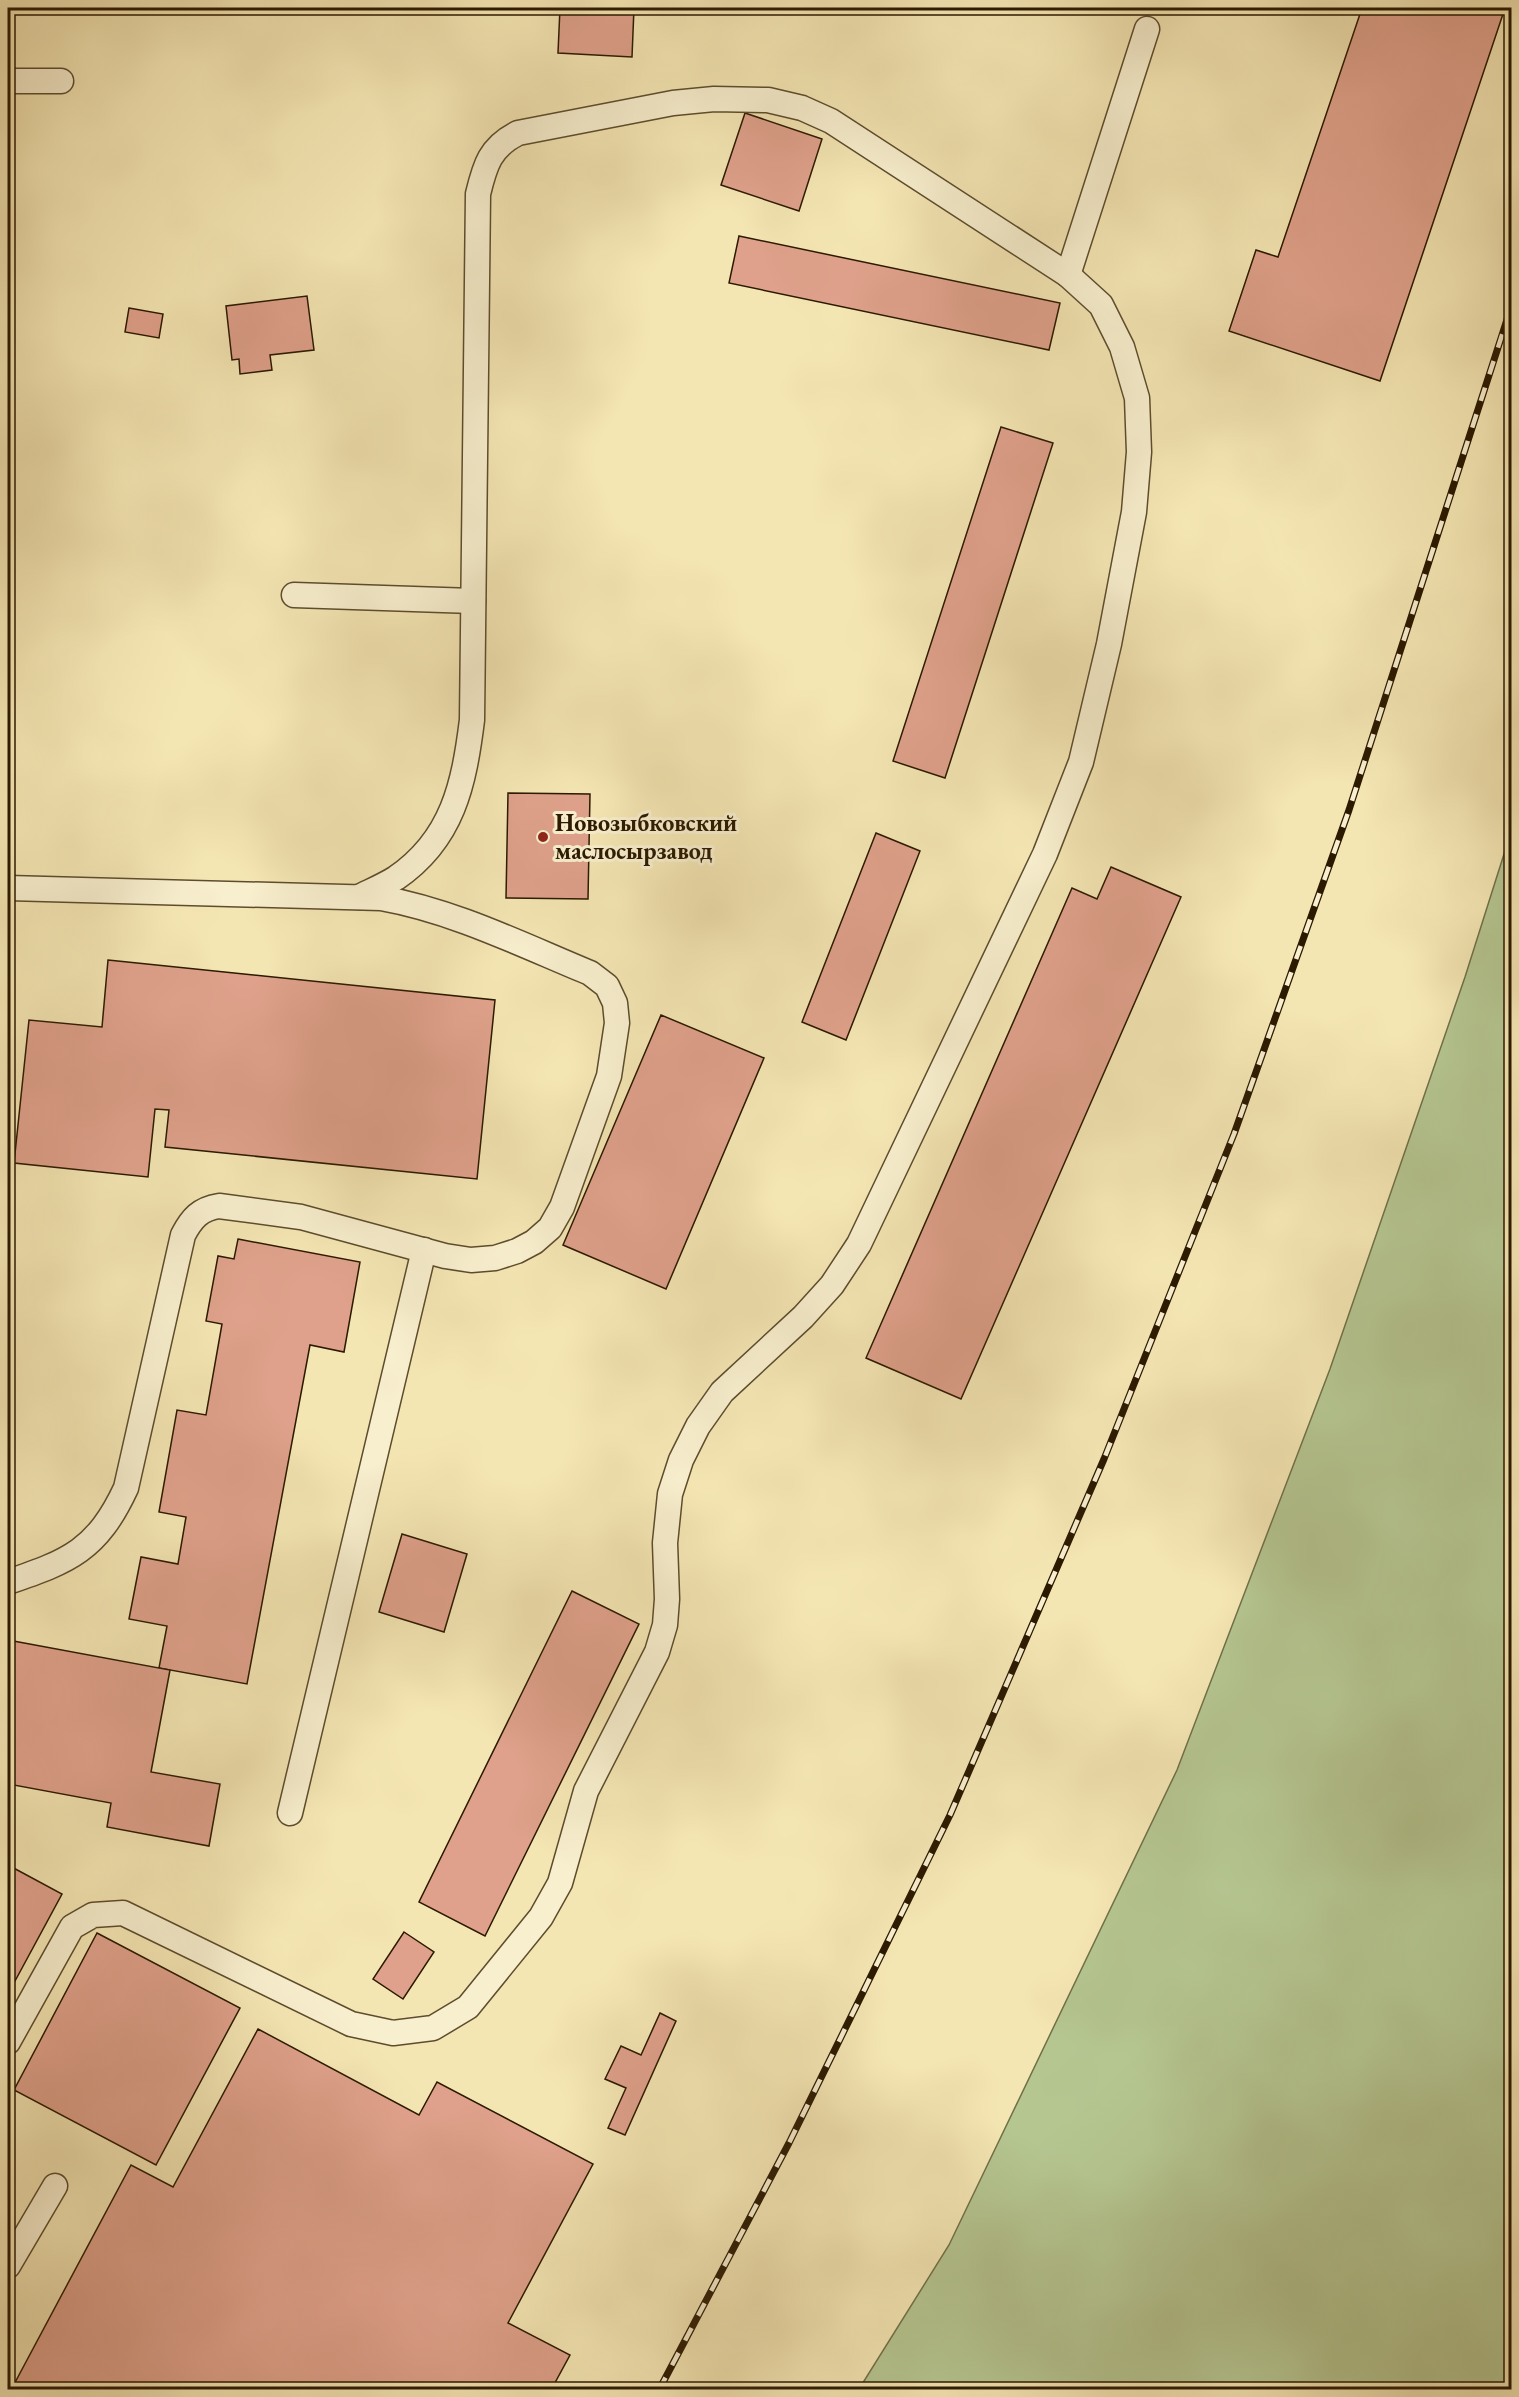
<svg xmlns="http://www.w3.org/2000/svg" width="1519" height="2397" font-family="'EB Garamond',serif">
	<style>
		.green { fill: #b5c691; stroke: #707048; stroke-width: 1.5 }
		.building { fill: #dfa18b; stroke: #2b1900; stroke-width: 1.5 }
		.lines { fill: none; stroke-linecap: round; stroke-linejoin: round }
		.service-casing { stroke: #5d4c2d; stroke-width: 27 }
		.service { stroke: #f8efce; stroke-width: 24 }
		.rail-casing { stroke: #2b1900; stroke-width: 7 }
		.rail { stroke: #f8efce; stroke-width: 4.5; stroke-dasharray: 14; stroke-linecap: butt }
		.poi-dot { fill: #8f2418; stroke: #f8efce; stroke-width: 2 }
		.labels { text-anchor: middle; stroke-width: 6; stroke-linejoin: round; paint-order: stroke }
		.poi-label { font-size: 24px; font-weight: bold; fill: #2b1900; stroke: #f8efce; text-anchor: start }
	</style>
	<rect width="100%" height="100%" fill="#f4e6b3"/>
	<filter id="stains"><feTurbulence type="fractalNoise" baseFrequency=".00333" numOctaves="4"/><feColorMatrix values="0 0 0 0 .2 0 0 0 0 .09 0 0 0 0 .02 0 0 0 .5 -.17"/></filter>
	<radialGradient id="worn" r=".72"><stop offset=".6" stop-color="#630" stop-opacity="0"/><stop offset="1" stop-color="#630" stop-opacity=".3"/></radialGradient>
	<polygon class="green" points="1511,832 1511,2389 859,2389 949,2245 1177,1770 1330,1369 1465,977"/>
	<g class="building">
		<polygon points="8,8 120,8 120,14 8,10"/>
		<polygon points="560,8 634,8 632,57 558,53"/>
		<polygon points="1362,8 1505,8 1380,381 1229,331 1256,250 1278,257"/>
		<polygon points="745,113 822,139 799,211 721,185"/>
		<polygon points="739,236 1060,303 1049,350 729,283"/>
		<polygon points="307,296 314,350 270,355 272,370 240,374 239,359 232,360 226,306"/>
		<polygon points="129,308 163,314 159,338 125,332"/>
		<polygon points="1001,427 1053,443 945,778 893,761"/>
		<polygon points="508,793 590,794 588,899 506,898"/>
		<polygon points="876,833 920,851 846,1040 802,1022"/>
		<polygon points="1111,867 1181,897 961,1399 866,1358 1072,888 1097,899"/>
		<polygon points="108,960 495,1000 477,1179 165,1147 169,1110 155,1109 148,1177 14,1163 29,1020 102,1027"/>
		<polygon points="661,1015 764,1058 666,1289 563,1245"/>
		<polygon points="238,1239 360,1262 344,1352 310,1345 247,1684 159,1668 167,1626 129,1619 141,1557 178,1564 186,1517 159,1512 177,1410 206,1415 222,1324 206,1321 218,1256 234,1259"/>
		<polygon points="402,1534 467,1554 444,1632 379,1612"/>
		<polygon points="572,1591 639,1624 485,1936 419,1902"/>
		<polygon points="8,1640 170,1670 151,1772 220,1784 209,1846 107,1827 111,1803 8,1784"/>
		<polygon points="8,1865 62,1894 8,1994"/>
		<polygon points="404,1932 434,1952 403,1999 373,1979"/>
		<polygon points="97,1933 240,2008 156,2165 14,2090"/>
		<polygon points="660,2013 676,2021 625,2135 608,2128 626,2088 605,2079 621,2046 641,2055"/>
		<polygon points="258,2029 419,2115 437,2082 593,2164 508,2323 570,2355 551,2390 11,2390 131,2165 173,2187"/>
	</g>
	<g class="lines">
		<g class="service-casing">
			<g id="service">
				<polyline points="8,81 61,81"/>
				<polyline points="1068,275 1147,29"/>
				<polyline points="294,595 473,601"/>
				<path d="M8 888 381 898C454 911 522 945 590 973L607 986 615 1003 617 1023 609 1076 562 1207 550 1228 534 1242 517 1251 495 1258 471 1260 445 1256 301 1217 219 1206C200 1209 192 1218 183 1235L126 1488C97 1550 70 1561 8 1582"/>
				<polyline points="290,1813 424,1250"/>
				<path d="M8 2042 72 1927 93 1915 123 1913 351 2024 393 2033 433 2028 468 2007 541 1917 560 1883 586 1791 657 1652 665 1625 667 1599 665 1543 670 1494 681 1460 698 1426 722 1392 803 1317 832 1285 859 1244 1045 854 1081 762 1109 644 1134 512 1139 452 1137 398 1122 347 1101 305 1068 275 831 121 802 108 768 100 714 99 673 103 518 133C490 147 485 165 478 194L472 720C464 784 453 839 396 878 385 885 371 891 359 897"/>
				<polyline points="8,2266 55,2186"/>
			</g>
		</g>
		<use href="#service" class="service"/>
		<g class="rail-casing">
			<polyline id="rail" points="659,2390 789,2143 950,1815 1104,1459 1234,1134 1349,810 1512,304"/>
		</g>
		<use href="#rail" class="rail"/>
	</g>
	<circle class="poi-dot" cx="543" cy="837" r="6"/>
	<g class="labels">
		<g class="poi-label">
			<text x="555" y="831">Новозыбковский<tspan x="555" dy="28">маслосырзавод</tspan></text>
		</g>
	</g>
	<rect width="1519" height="2397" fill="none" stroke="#f4e6b3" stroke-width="30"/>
	<rect x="9" y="9" width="1501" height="2379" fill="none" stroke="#2b1900" stroke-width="3"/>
	<rect x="15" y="15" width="1489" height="2367" fill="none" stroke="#2b1900" stroke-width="1.5"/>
	<rect width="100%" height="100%" filter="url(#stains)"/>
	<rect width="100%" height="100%" fill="url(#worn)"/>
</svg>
